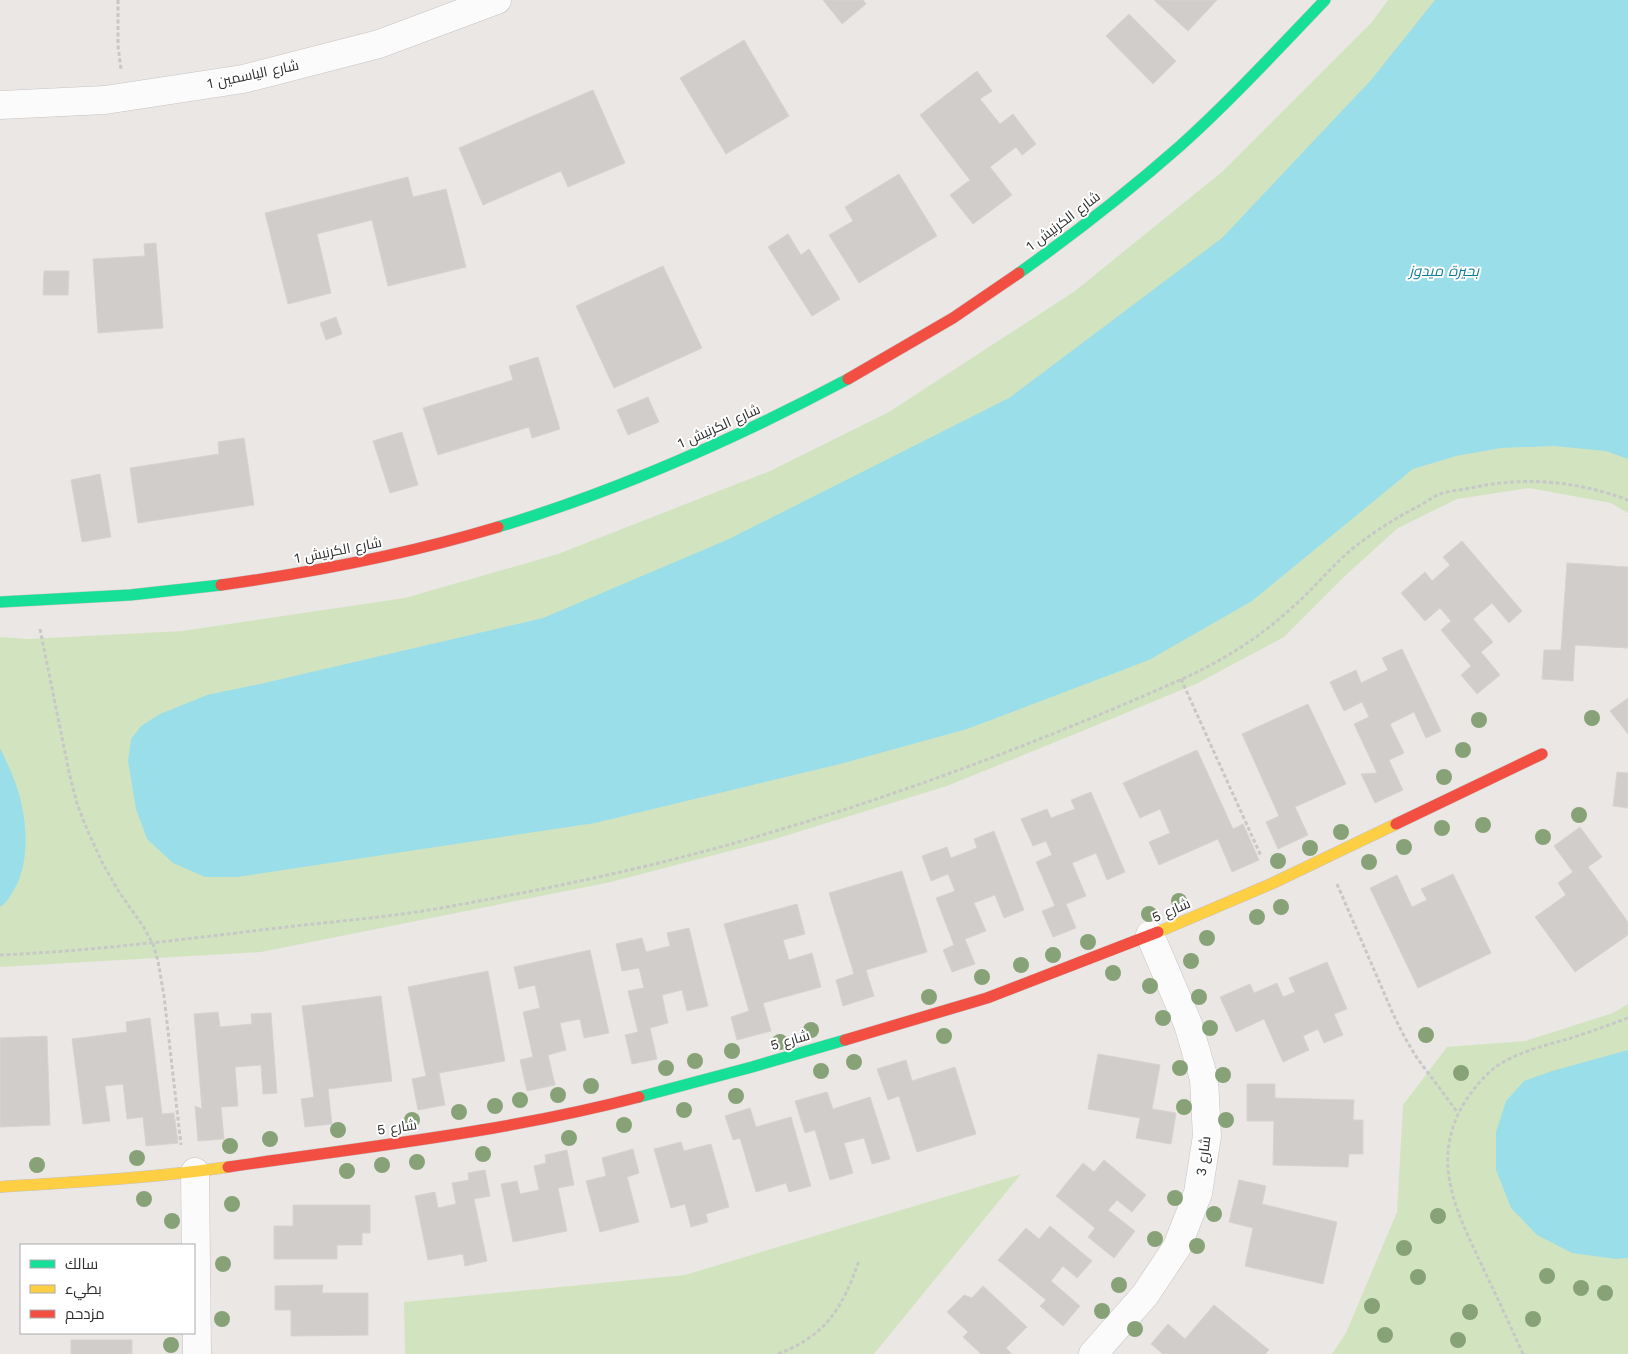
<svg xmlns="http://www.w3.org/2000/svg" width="1628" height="1354" font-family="'Work Sans',Cairo,sans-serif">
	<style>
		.green { fill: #d2e4bf }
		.water { fill: #9adee9 }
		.building { fill: #d0cdcb; stroke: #d6d3d0 }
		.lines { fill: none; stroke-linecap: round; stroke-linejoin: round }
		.street-casing { stroke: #c5c4c4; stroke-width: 29 }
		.fast-casing { stroke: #c5c4c4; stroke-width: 12 }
		.slow-casing { stroke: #c5c4c4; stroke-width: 12 }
		.jam-casing { stroke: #c5c4c4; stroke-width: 12 }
		.path { stroke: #c8c8c8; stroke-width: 3; stroke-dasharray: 4 2.5; stroke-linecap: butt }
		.street { stroke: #fcfbfb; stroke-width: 28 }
		.fast { stroke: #16e098; stroke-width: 11 }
		.slow { stroke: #ffcf43; stroke-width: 11 }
		.jam { stroke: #f24e42; stroke-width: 11 }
		.tree { fill: #88a277 }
		.labels { text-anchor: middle; stroke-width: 4; stroke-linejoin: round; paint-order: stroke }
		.street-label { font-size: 14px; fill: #2d2d2d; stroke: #fff }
		.water-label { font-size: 15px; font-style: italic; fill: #137d9c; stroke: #fff }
	</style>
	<rect width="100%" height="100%" fill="#ebe7e4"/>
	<g class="green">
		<polygon points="1388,0 1628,0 1628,513 1611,503 1529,488 1457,499 1398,528 1346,575 1284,637 1198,683 1080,732 947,786 775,839 611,882 261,952 0,967 0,637 29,639 182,631 405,598 558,554 770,471 889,412 1075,291 1223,171 1372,22"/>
		<polygon points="1628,1004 1628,1354 1332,1354 1346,1333 1397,1212 1403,1105 1447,1047 1525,1041 1613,1013"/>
		<polygon points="1021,1174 874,1354 405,1354 404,1302 685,1275"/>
	</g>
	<g class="water">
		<polygon points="1435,0 1628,0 1628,459 1606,451 1554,446 1501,448 1456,456 1413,469 1252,601 1149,660 967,729 840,764 595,823 237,877 205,877 173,863 147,839 136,809 128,761 131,739 141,726 160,714 207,695 260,684 543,618 729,539 1009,398 1222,238 1371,80"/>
		<path d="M0 748C9 766 18 786 22 806 28 835 28 872 10 896 7 901 5 904 0 907Z"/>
		<polygon points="1628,1050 1628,1258 1616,1259 1572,1253 1537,1235 1511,1208 1496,1170 1496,1132 1506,1101 1524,1081 1552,1071"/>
	</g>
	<g class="building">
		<polygon points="823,0 863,0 866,4 842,24"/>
		<polygon points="1154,0 1217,0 1188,31"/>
		<polygon points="1129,14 1176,61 1153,84 1106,36"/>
		<polygon points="744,40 789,116 726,154 680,78"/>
		<polygon points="977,71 992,91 980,99 1000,124 1013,114 1036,144 1022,155 1016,147 990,167 1012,195 973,224 950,195 970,180 920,115"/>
		<polygon points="593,90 625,163 568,187 561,171 483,205 459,148"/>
		<polygon points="899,174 937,236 859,283 829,235 853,221 845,207"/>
		<polygon points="408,177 413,197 446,189 466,267 388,286 372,220 317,234 331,293 288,304 265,213"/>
		<polygon points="788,234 801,255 809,249 840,299 812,316 768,247"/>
		<polygon points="156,243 163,328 98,333 93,259 145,256 144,244"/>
		<polygon points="663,266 702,348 614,388 576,306"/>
		<polygon points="44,271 69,271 68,295 43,295"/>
		<polygon points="336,317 342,334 326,340 320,323"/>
		<polygon points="538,357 560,429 532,438 529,427 438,455 423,408 513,380 509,366"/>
		<polygon points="648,397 659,422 628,435 617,410"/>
		<polygon points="402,432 418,485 390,493 373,441"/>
		<polygon points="244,438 254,505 138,523 130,468 219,454 218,442"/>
		<polygon points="100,474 111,537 82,542 71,480"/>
		<polygon points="1462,541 1522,611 1509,623 1492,603 1473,619 1493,642 1481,652 1500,675 1477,694 1461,675 1471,666 1441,630 1451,621 1440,608 1425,621 1401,593 1425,572 1432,581 1450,565 1443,557"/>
		<polygon points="1567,563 1628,567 1628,648 1575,645 1573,681 1542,679 1544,650 1561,650"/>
		<polygon points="1402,649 1441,731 1426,738 1414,712 1390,724 1404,753 1389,760 1403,790 1375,803 1361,774 1377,773 1354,724 1369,717 1362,702 1344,711 1330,682 1356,670 1361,683 1388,670 1382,658"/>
		<polygon points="1628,698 1628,734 1610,711"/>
		<polygon points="1308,704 1346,784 1295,807 1308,835 1278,849 1266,822 1279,816 1242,734"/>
		<polygon points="1197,750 1233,829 1243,824 1259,860 1232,872 1218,839 1159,865 1149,842 1170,833 1160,809 1140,818 1123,783"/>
		<polygon points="1617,772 1628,773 1628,808 1613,806"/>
		<polygon points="1091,792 1125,872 1107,880 1096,853 1072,863 1086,896 1066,904 1076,928 1053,937 1042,911 1055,906 1036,862 1052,855 1046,841 1033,846 1021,819 1047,809 1051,818 1075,809 1071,800"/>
		<polygon points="1580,827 1602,857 1588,867 1628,922 1628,935 1575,972 1535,917 1566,895 1558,883 1573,872 1554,846"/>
		<polygon points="994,831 1024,910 1004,918 995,895 974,903 986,931 965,939 975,964 952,972 943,950 954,945 936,898 955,891 948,874 931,881 922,856 947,847 951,858 977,848 974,839"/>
		<polygon points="902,871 927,952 866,970 874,996 843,1006 836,980 854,974 829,893"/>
		<polygon points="1453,874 1491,953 1418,988 1370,888 1397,875 1412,907 1427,900 1421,889"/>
		<polygon points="797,904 805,934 783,940 789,960 812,953 821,987 763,1003 771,1031 737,1040 731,1017 749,1011 724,924"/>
		<polygon points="689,928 708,1006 687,1011 682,990 662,995 668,1023 650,1028 657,1059 632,1064 625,1035 638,1032 628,991 644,988 639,968 622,971 616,944 642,938 646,952 670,946 667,933"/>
		<polygon points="590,950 609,1033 584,1038 580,1019 560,1023 566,1050 548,1055 555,1085 527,1091 520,1060 533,1057 523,1012 540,1008 535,985 519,989 514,967"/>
		<polygon points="1327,962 1347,1009 1334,1014 1343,1035 1324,1043 1318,1029 1303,1036 1309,1050 1283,1062 1264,1019 1236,1032 1220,997 1250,984 1254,993 1277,983 1283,997 1295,992 1289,978"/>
		<polygon points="488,971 505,1061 439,1073 445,1105 418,1110 412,1079 426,1076 408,987"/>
		<polygon points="381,996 392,1081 328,1089 332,1124 305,1127 301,1099 314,1097 302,1006"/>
		<polygon points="218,1012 220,1027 252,1024 251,1014 271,1013 277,1093 263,1094 261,1065 235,1067 238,1106 221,1107 224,1139 198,1141 195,1106 202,1109 194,1014"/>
		<polygon points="150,1018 162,1114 174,1113 178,1143 146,1146 143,1117 127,1119 123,1084 105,1086 110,1121 83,1124 72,1039 127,1032 126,1022"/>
		<polygon points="47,1036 50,1125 0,1127 0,1038"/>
		<polygon points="1098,1054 1160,1065 1152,1109 1176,1113 1171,1144 1136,1138 1140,1118 1088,1109"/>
		<polygon points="906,1060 912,1081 955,1067 976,1134 917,1152 899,1096 888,1100 877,1069"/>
		<polygon points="1247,1084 1275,1084 1275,1098 1354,1100 1353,1120 1363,1120 1363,1154 1349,1154 1348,1167 1273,1165 1274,1121 1247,1121"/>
		<polygon points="827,1092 833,1109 870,1097 890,1159 872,1164 864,1138 844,1143 853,1173 830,1180 815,1130 805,1133 795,1101"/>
		<polygon points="750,1108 756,1127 791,1117 811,1186 789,1192 786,1183 756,1192 740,1138 733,1140 725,1116"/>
		<polygon points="681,1142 684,1151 711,1144 729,1207 706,1214 708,1222 691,1227 685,1204 671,1208 654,1149"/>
		<polygon points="633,1149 639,1173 627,1177 639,1222 600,1232 586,1181 606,1176 602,1158"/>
		<polygon points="567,1150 574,1185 558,1188 567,1231 513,1242 501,1184 517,1181 520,1194 539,1190 534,1166 546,1163 545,1155"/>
		<polygon points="1104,1160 1146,1195 1132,1212 1117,1200 1108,1210 1135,1231 1114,1258 1088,1237 1095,1228 1056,1196 1083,1163 1094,1172"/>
		<polygon points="485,1170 490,1196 474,1199 487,1261 465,1266 463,1254 428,1260 415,1196 435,1192 438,1208 456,1204 452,1183 469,1180 468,1173"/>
		<polygon points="1239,1180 1266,1186 1262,1204 1337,1222 1323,1284 1245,1266 1253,1228 1229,1222"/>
		<polygon points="293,1205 370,1205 370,1233 362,1233 362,1245 337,1245 337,1259 274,1259 274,1226 293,1226"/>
		<polygon points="1050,1226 1092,1261 1077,1278 1063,1266 1051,1281 1080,1306 1063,1326 1040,1306 1046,1300 998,1260 1026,1228 1039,1239"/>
		<polygon points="323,1285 322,1293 368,1293 368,1335 291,1336 291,1310 275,1310 275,1286"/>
		<polygon points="983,1286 1027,1327 1006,1348 1012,1354 981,1354 963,1337 968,1332 947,1312 964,1295 972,1298"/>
		<polygon points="1214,1305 1269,1350 1265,1354 1163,1354 1151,1344 1168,1324 1185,1339"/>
		<rect x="71" y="1340" width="61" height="14"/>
	</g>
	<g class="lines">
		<g class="street-casing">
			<g id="street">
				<polyline points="0,105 105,100 243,79 379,44 497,0"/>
				<polyline points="195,1172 197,1354"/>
				<polyline points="1093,1354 1145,1295 1177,1247 1198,1193 1207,1136 1204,1079 1188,1024 1150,935"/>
			</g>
		</g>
		<g class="fast-casing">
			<g id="fast">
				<path d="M1019 273C1075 233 1129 191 1180 146 1231 100 1278 49 1325 0"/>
				<path d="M498 527C620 490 735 439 848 379"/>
				<polyline points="0,602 130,595 221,585"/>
				<polyline points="639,1097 752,1067 845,1040"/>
			</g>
		</g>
		<g class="slow-casing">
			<g id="slow">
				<polyline points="1158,932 1273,883 1396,824"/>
				<path d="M0 1187C76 1182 153 1178 228 1167"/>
			</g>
		</g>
		<g class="jam-casing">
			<g id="jam">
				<polyline points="848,379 953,318 1019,273"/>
				<path d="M221 585C315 572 408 554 498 527"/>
				<polyline points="1396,824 1542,754"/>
				<polyline points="845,1040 987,998 1158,932"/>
				<path d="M228 1167C365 1147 505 1132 639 1097"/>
			</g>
		</g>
		<g class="path">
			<polyline points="118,0 118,46 121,69"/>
			<polyline points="40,629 69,772 77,804 89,834 103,864 119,892 143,926 153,944 158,961 164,996 181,1145"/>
			<polyline points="1181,679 1261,856"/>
			<polyline points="1337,884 1394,1016 1405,1038 1417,1058 1458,1113"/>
			<path d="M0 955C90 951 179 940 269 929 326 922 384 918 441 908 553 888 664 865 772 832 911 791 1047 739 1180 680 1223 661 1262 636 1296 604 1315 587 1332 566 1352 549 1372 533 1394 519 1417 507 1425 503 1432 497 1440 494 1448 491 1458 490 1466 489 1522 476 1574 480 1628 500"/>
			<path d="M778 1354C827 1335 842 1308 859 1261"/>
			<path d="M1523 1354C1510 1325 1497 1297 1483 1268 1457 1212 1428 1160 1466 1100 1475 1087 1486 1073 1500 1064 1521 1051 1547 1045 1571 1038 1590 1032 1609 1025 1628 1018"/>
		</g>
		<use href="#street" class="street"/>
		<use href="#fast" class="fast"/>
		<use href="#slow" class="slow"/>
		<use href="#jam" class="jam"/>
	</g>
	<g class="tree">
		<circle cx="1592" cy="718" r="8"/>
		<circle cx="1479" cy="720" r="8"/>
		<circle cx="1463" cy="750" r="8"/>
		<circle cx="1444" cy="777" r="8"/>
		<circle cx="1579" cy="815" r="8"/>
		<circle cx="1483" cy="825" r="8"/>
		<circle cx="1442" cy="828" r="8"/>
		<circle cx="1341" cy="832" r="8"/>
		<circle cx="1543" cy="837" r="8"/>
		<circle cx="1404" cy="847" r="8"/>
		<circle cx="1310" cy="848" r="8"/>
		<circle cx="1278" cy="861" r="8"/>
		<circle cx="1369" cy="862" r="8"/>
		<circle cx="1179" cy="901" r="8"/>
		<circle cx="1281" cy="907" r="8"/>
		<circle cx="1149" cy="914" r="8"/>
		<circle cx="1257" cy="917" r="8"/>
		<circle cx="1207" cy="938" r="8"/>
		<circle cx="1088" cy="942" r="8"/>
		<circle cx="1053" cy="955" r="8"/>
		<circle cx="1191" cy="961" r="8"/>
		<circle cx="1021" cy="965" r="8"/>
		<circle cx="1113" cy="973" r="8"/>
		<circle cx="982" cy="977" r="8"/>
		<circle cx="1150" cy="986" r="8"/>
		<circle cx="929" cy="997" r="8"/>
		<circle cx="1199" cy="997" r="8"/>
		<circle cx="1163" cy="1018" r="8"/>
		<circle cx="1210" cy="1028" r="8"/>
		<circle cx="811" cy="1030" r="8"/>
		<circle cx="1426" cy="1035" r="8"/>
		<circle cx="944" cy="1036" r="8"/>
		<circle cx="780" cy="1042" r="8"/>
		<circle cx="732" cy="1051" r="8"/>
		<circle cx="695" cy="1061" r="8"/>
		<circle cx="854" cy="1062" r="8"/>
		<circle cx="666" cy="1068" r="8"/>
		<circle cx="1180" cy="1068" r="8"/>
		<circle cx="821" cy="1071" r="8"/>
		<circle cx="1461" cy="1073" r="8"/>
		<circle cx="1223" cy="1075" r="8"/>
		<circle cx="591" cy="1086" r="8"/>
		<circle cx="558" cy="1095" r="8"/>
		<circle cx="736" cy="1096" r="8"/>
		<circle cx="520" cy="1100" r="8"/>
		<circle cx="495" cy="1106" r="8"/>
		<circle cx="1184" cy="1107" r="8"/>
		<circle cx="684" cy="1110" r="8"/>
		<circle cx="459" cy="1112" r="8"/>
		<circle cx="412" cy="1120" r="8"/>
		<circle cx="1226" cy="1120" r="8"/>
		<circle cx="624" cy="1125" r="8"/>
		<circle cx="338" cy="1130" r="8"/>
		<circle cx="569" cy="1138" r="8"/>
		<circle cx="270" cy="1139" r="8"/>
		<circle cx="230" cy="1146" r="8"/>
		<circle cx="483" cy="1154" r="8"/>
		<circle cx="137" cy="1158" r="8"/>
		<circle cx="417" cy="1162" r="8"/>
		<circle cx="37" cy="1165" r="8"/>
		<circle cx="382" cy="1165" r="8"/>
		<circle cx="347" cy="1171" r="8"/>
		<circle cx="1175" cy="1198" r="8"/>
		<circle cx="144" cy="1199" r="8"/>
		<circle cx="232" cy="1204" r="8"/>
		<circle cx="1214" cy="1214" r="8"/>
		<circle cx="1438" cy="1216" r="8"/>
		<circle cx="172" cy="1221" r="8"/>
		<circle cx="1155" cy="1239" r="8"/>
		<circle cx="1197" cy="1246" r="8"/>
		<circle cx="1404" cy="1248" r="8"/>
		<circle cx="223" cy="1264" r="8"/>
		<circle cx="1547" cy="1276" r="8"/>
		<circle cx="1418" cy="1277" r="8"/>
		<circle cx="1119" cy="1285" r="8"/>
		<circle cx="1581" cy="1288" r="8"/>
		<circle cx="1605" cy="1293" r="8"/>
		<circle cx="1372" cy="1306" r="8"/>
		<circle cx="1102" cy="1311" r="8"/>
		<circle cx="1470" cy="1312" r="8"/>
		<circle cx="222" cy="1319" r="8"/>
		<circle cx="1533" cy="1319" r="8"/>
		<circle cx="1135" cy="1329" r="8"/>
		<circle cx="1385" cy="1335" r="8"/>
		<circle cx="1458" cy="1340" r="8"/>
		<circle cx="171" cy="1345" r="8"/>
	</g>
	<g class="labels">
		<g class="street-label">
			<text transform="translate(253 74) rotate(-12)" y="5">شارع الياسمين 1</text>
			<text transform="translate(1063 221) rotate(-37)" y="5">شارع الكرنيش 1</text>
			<text transform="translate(719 426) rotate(-24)" y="5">شارع الكرنيش 1</text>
			<text transform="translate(338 550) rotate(-11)" y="5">شارع الكرنيش 1</text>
			<text transform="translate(1171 910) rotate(-23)" y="5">شارع 5</text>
			<text transform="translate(790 1040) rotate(-16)" y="5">شارع 5</text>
			<text transform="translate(397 1127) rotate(-8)" y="5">شارع 5</text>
			<text transform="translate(1203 1156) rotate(-83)" y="5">شارع 3</text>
		</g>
		<g class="water-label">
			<text x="1444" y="276">بحيرة ميدوز</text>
		</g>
	</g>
	<rect x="20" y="1244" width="175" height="90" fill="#ffffff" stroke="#ababab"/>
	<rect x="30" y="1260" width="25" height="8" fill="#16e098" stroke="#ababab"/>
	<text x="65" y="1269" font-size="15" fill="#2d2d2d">سالك</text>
	<rect x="30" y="1285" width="25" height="8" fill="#ffcf43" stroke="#ababab"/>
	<text x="65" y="1294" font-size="15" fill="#2d2d2d">بطيء</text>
	<rect x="30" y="1310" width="25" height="8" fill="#f24e42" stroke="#ababab"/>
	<text x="65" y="1319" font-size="15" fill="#2d2d2d">مزدحم</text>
</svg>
